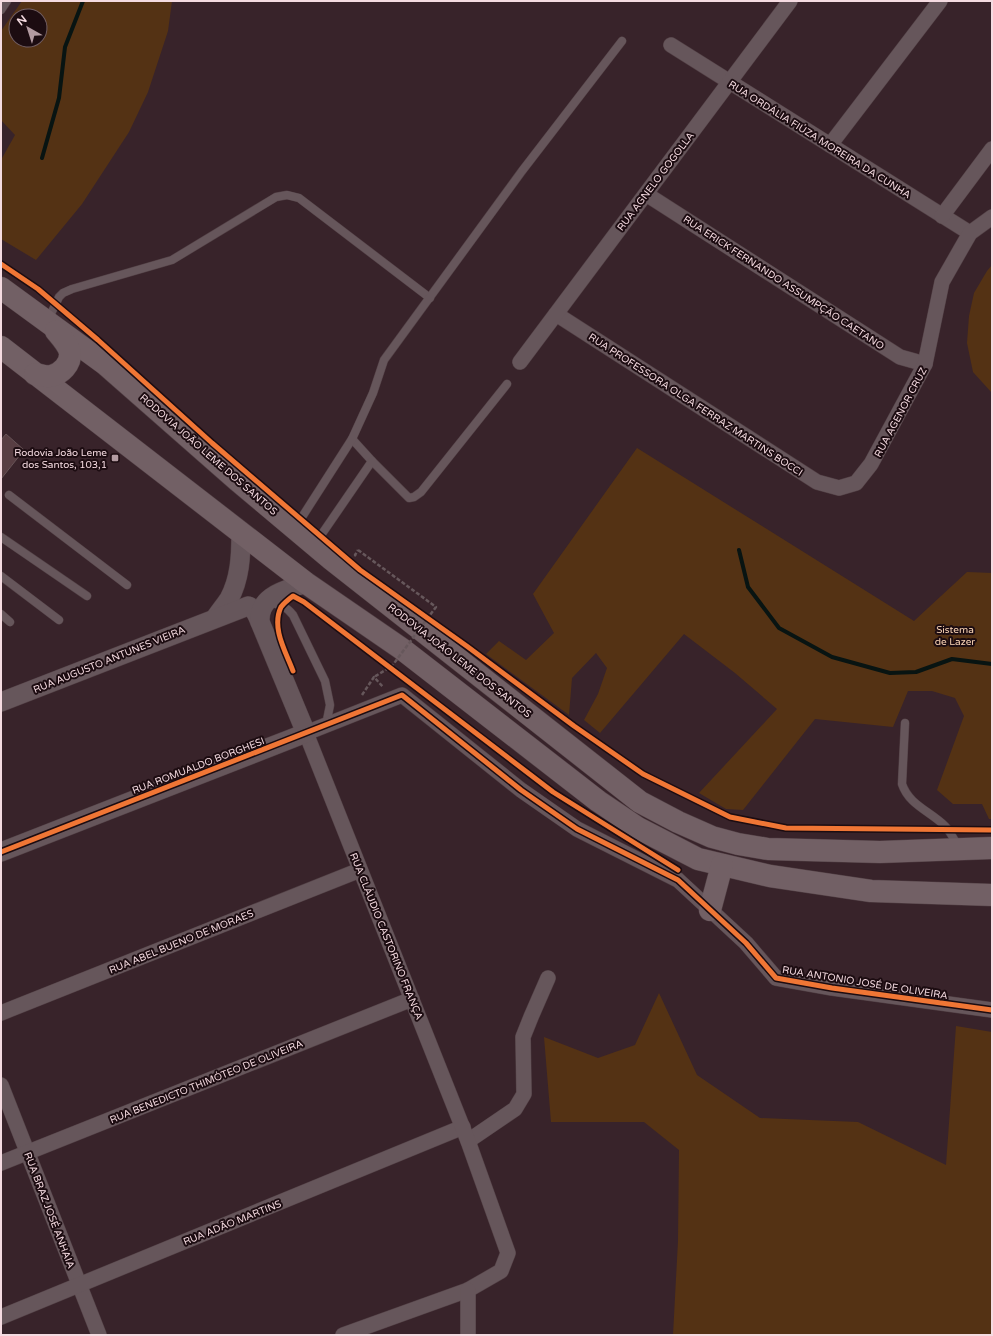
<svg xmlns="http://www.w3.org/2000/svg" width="993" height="1336" font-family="'Varela Round',sans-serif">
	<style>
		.green { fill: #543214; fill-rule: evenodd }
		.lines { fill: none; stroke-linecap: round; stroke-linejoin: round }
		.stream { stroke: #081412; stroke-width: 4 }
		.building { fill: #583e43; stroke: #665356 }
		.service-casing { stroke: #513f44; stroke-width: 9 }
		.minor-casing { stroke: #513f44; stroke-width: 16 }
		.tertiary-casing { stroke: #513f44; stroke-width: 20 }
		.primary-casing { stroke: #513f44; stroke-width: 23 }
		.path { stroke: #66575b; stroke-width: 2.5; stroke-dasharray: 4 2; stroke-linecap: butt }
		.service { stroke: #66565b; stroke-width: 8 }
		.minor { stroke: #66565b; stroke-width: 15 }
		.tertiary { stroke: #66565b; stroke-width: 19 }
		.primary { stroke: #726065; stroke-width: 22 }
		.path-bridge { stroke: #66575b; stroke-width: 2.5; stroke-dasharray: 4 2; stroke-linecap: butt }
		.cycleway-casing { stroke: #1c0c11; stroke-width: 8 }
		.cycleway { stroke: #f07635; stroke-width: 5 }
		.poi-dot { fill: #b39ba1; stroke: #1c0c11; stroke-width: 1.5 }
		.labels { text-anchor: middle; stroke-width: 4; stroke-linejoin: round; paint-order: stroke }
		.street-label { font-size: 10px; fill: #f5dbe1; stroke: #1c0c11 }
		.poi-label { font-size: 10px; fill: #f5dbe1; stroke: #1c0c11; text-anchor: end }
		.park-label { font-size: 10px; fill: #fbd5b5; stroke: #1c0c11 }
	</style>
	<rect width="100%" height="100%" fill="#38232a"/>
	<g class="green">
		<path d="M22 1H172L168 31 148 92 129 132 82 204 36 260 1 239V160L15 135 1 120V31ZM16 16H40V40H16Z"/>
		<polygon points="992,265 992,393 973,372 967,343 969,316 974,293 987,271"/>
		<polygon points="637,448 914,621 967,572 992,573 992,819 989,819 982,804 953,804 937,790 964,716 955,698 932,691 908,691 893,727 815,719 743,810 726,809 699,793 777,709 735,673 684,634 600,733 584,720 598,694 607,668 596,653 572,678 569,715 486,654 499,641 526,660 554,633 533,594"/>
		<polygon points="659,993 697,1075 760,1118 858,1122 946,1165 956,1026 992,1032 992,1335 673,1335 678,1241 679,1150 644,1122 551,1122 544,1037 598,1058 635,1045"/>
	</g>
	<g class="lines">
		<g class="stream">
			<polyline points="42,158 59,98 65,47 83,1"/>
			<polyline points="739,550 748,587 779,628 832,657 890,673 916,672 952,659 992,664"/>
		</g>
	</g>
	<polygon class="building" points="6,434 24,450 1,479 1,440"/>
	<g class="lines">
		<g class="service-casing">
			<g id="service">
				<polyline points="1,10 7,1"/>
				<polyline points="47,322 59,297 63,293 72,289 172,260 276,197 287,195 299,198 430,298"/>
				<polyline points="352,439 372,461"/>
				<polyline points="9,495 127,585"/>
				<polyline points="295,528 352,439 373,393 384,360 522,171 622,41"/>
				<polyline points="1,537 87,596"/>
				<polyline points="315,544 372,461 409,498 414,497 421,492 507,384"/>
				<polyline points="1,576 59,620"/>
				<path d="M268 603C279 603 287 607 293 615L325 681 330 705 326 725"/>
				<polyline points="1,614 10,622"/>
				<path d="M905 723 902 784C909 805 930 811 945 826 950 831 954 840 959 847"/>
			</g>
		</g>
		<g class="minor-casing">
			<g id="minor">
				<polyline points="671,45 970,233"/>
				<polyline points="830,145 940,1"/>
				<polyline points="646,194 900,357 925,364"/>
				<polyline points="942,216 992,149"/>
				<polyline points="556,314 817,482 839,488 856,483 871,464 925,364 942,282 970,233 992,217"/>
				<polyline points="520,362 790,1"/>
				<polyline points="1,1013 360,870"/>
				<polyline points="1,1085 99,1335"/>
				<polyline points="468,1141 515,1109 524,1094 523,1037 531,1017 548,978"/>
				<polyline points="1,1163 412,999"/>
				<polyline points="1,1317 463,1127"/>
				<polyline points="343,1335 468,1290 501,1271 508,1253 468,1141 306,733 402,695 521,790 577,829 678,880 746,943 776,978 832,988 992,1010"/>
				<polyline points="468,1335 468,1290"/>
			</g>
		</g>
		<g class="tertiary-casing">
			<g id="tertiary">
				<path d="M216 617C220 611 225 605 229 599 240 579 241 556 241 534"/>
				<path d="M1 702 248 606C255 608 257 615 260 622"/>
				<path d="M1 852 306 733 260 622C258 595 286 590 306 583"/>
			</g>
		</g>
		<g class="primary-casing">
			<g id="primary">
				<polyline points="1,288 105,364 237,480 331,559 640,802 678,822 712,837 738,844 768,849 880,852 992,848"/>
				<polyline points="1,347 306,583 402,649 598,801 638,828 698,859 770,876 871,891 992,895"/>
				<path d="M35 374C40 375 46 377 51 376 61 374 71 364 70 353 69 346 61 337 56 331"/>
				<polyline points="710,910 722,865"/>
			</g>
		</g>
		<g class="path">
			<polyline points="356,556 355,555 358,550"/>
			<polyline points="362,695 374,677 383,687"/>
		</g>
		<use href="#service" class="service"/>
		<use href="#minor" class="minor"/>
		<use href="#tertiary" class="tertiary"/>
		<use href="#primary" class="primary"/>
		<polyline class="path-bridge" points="358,550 436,607 392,666 374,677"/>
		<g class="cycleway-casing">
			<g id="cycleway">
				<polyline points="1,264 38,289 98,340 212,443 360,570 468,647 574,726 643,774 730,817 786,828 992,830"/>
				<path d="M293 671C286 652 271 628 281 607 284 603 289 599 293 596L304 602 553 792 678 870"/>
				<polyline points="1,852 402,695 521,790 577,829 678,880 746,943 776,978 832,988 992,1010"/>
			</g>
		</g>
		<use href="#cycleway" class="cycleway"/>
	</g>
	<rect class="poi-dot" x="111" y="454" width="8" height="8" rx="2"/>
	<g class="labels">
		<g class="street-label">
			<text transform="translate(820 139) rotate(32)" y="4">RUA ORDÁLIA FIÚZA MOREIRA DA CUNHA</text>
			<text transform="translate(655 181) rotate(-53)" y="4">RUA AGNELO GOGOLLA</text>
			<text transform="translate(784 282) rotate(33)" y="4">RUA ERICK FERNANDO ASSUMPÇÃO CAETANO</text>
			<text transform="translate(696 404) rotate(33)" y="4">RUA PROFESSORA OLGA FERRAZ MARTINS BOCCI</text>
			<text transform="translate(900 412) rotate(-62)" y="4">RUA AGENOR CRUZ</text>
			<text transform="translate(209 454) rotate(41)" y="4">RODOVIA JOÃO LEME DOS SANTOS</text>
			<text transform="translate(109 659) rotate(-22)" y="4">RUA AUGUSTO ANTUNES VIEIRA</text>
			<text transform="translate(460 660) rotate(38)" y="4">RODOVIA JOÃO LEME DOS SANTOS</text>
			<text transform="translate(198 765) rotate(-21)" y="4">RUA ROMUALDO BORGHESI</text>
			<text transform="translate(387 936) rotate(68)" y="4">RUA CLÁUDIO CASTORINO FRANÇA</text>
			<text transform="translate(181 941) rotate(-22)" y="4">RUA ABEL BUENO DE MORAES</text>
			<text transform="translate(865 982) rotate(9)" y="4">RUA ANTONIO JOSÉ DE OLIVEIRA</text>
			<text transform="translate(206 1081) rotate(-22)" y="4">RUA BENEDICTO THIMÓTEO DE OLIVEIRA</text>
			<text transform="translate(50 1210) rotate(69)" y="4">RUA BRAZ JOSÉ ANHAIA</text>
			<text transform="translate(232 1222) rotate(-22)" y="4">RUA ADÃO MARTINS</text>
		</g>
		<g class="poi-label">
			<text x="107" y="456">Rodovia João Leme<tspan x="107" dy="12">dos Santos, 103,1</tspan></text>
		</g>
		<g class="park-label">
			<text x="955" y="633">Sistema<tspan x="955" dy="12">de Lazer</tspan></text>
		</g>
	</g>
	<rect width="993" height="1336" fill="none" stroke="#f5dbe1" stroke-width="4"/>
	<g transform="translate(28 28) rotate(321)"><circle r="19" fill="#1c0c11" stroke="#735f64"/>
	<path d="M0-3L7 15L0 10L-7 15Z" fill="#b39ba1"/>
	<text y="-6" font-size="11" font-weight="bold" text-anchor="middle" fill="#f5dbe1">N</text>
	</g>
</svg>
